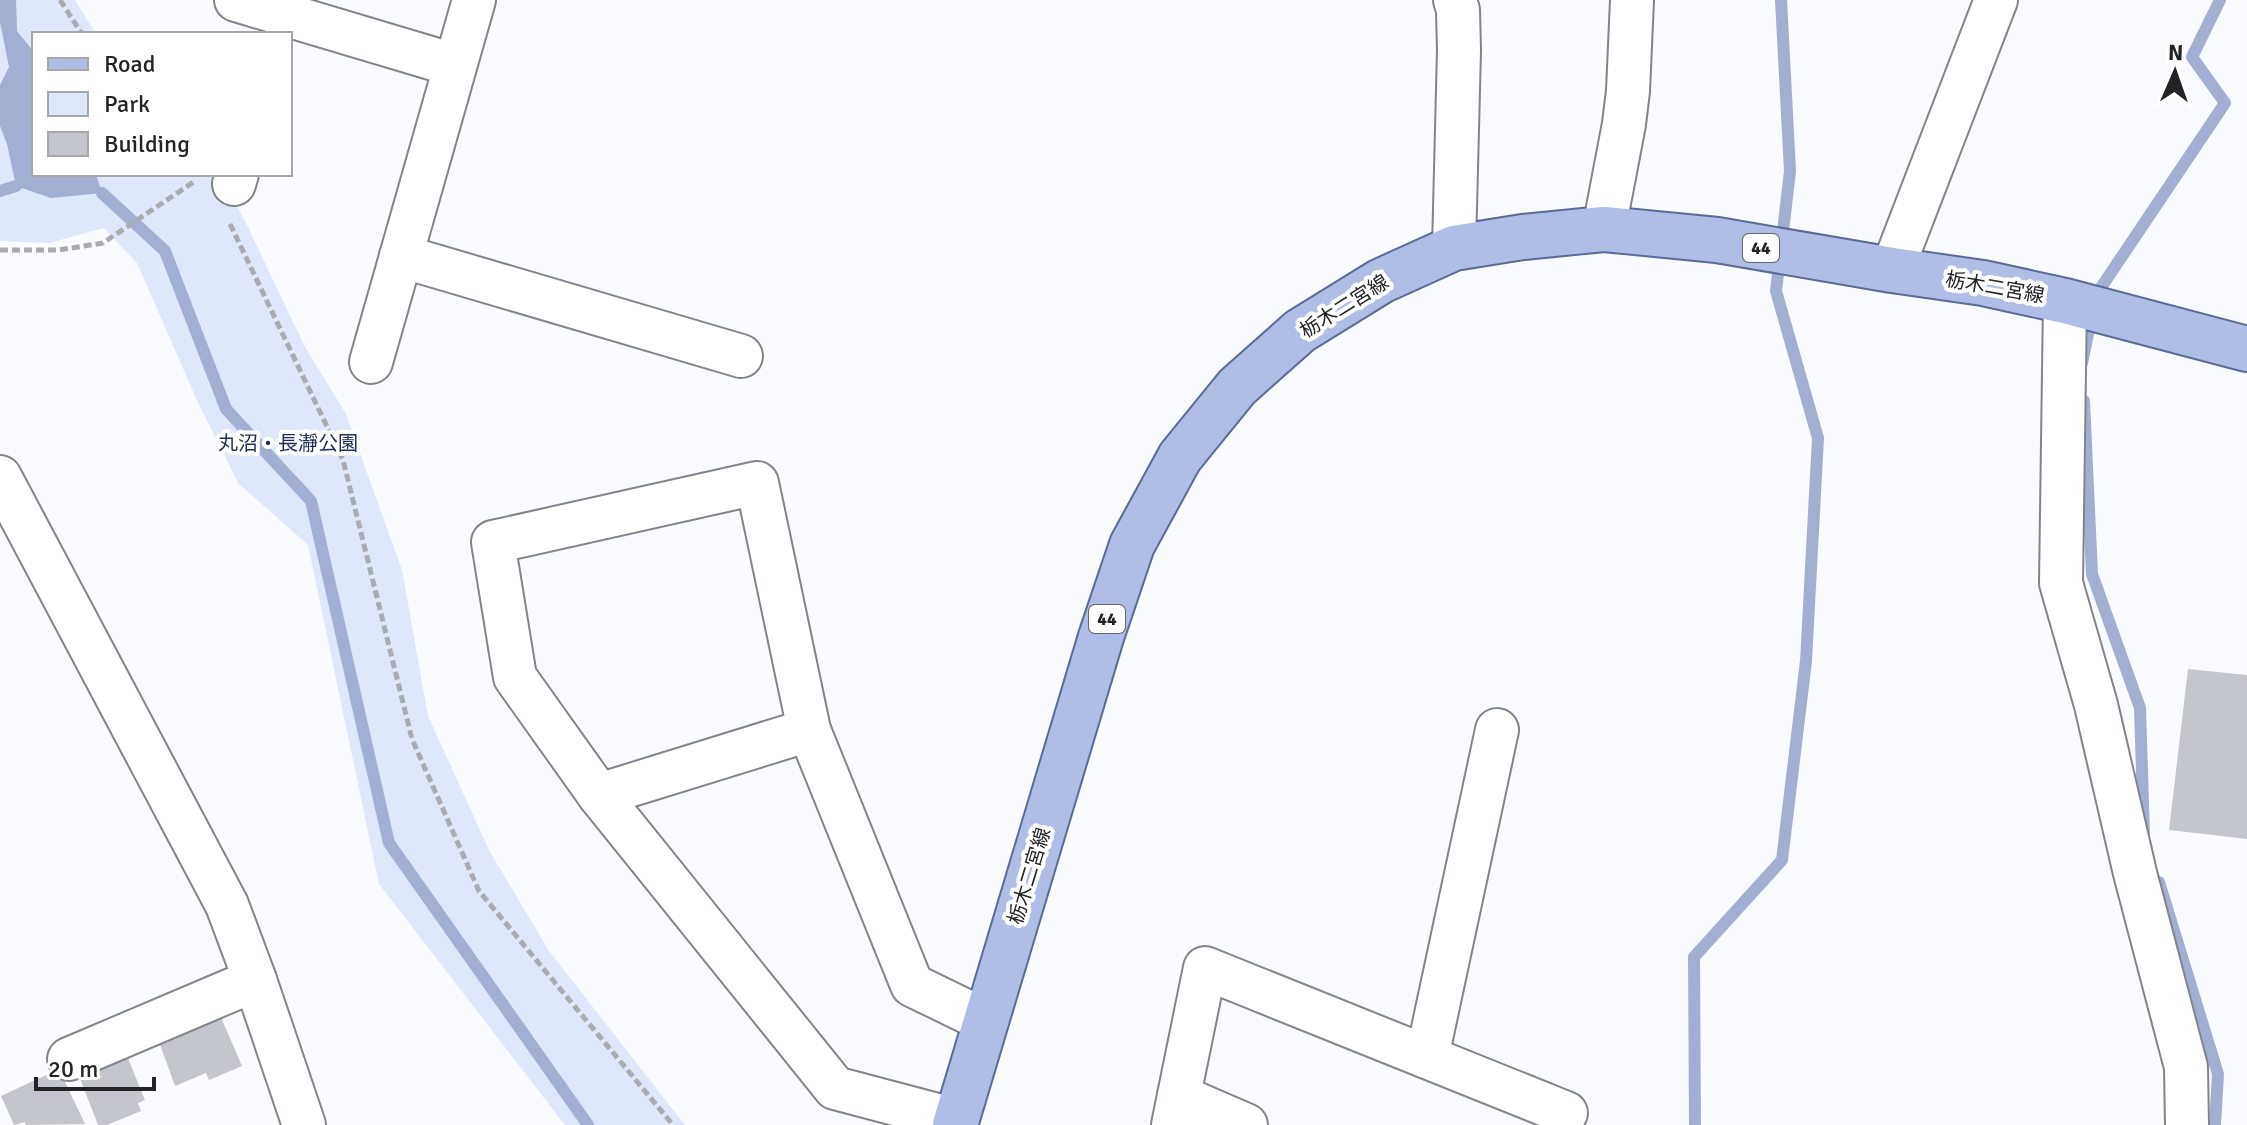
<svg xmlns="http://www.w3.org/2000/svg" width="2247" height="1125" font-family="Signika,'Noto Sans JP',sans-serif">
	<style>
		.green { fill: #dfe7fb }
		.water { fill: #a2afd2 }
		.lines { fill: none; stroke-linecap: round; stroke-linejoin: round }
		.stream { stroke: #a2afd2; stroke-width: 12 }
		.building { fill: #c3c6cc }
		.minor-casing { stroke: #82848a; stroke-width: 46 }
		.primary-casing { stroke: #5b6a99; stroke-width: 48 }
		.path { stroke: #aaabae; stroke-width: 5; stroke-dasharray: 8 4; stroke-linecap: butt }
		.minor { stroke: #fff; stroke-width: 42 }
		.primary { stroke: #afbde7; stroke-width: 44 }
		.labels { text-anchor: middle; stroke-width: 8; stroke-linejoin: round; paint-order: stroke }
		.shield { fill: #fff; stroke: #646566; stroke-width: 2 }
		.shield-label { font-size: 18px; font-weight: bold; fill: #222325 }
		.street-label { font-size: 20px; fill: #222325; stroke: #fff }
		.park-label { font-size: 20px; fill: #1f2c59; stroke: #fff }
	</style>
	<rect width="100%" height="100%" fill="#fafbff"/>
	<polygon class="green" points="0,0 75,0 96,34 34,34 34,174 219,174 245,221 305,347 346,414 402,570 428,716 490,852 549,951 685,1125 565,1125 379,884 308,545 238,483 199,405 137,263 104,228 49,243 0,241"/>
	<polygon class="water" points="0,0 16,0 17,31 34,52 34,174 96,174 102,193 51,198 16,186 7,144 0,126 0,85 9,67 0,22"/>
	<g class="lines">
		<g class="stream">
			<polyline points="0,191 16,186"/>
			<polyline points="102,193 165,251 226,409 311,501 389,843 588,1125"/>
			<polyline points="2082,363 2096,295 2225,103 2192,57 2220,0"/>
			<polyline points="2084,401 2092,574 2140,708 2144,834"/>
			<polyline points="2159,882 2218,1074 2215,1125"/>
			<polyline points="1695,1125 1694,957 1782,860 1806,661 1818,438 1776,291 1790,171 1781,0"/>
		</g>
	</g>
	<g class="building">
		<polygon points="2188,669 2247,675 2247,839 2169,830"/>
		<polygon points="220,1015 242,1066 209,1080 206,1073 175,1086 159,1042"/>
		<polygon points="127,1056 145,1100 138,1103 141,1111 107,1125 98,1125 79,1076"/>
		<polygon points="59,1069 85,1124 26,1125 25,1122 14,1125 1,1096"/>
	</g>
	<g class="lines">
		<g class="minor-casing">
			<g id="minor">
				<polyline points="236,0 454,65"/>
				<polyline points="234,184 237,174"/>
				<polyline points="1604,229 1624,124 1628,91 1632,0"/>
				<polyline points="1454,248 1459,50 1458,10 1455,0"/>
				<polyline points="401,256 741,356"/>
				<polyline points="1892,270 1996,0"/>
				<polyline points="2065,301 2061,583 2096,705 2135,873 2186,1067 2187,1125"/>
				<polyline points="371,362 474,0"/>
				<polyline points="0,477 227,905 255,980 304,1125"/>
				<polyline points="809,730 757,483 493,542 515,677 599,795 835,1088 956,1120"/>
				<polyline points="599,795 809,730 912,985 986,1021"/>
				<polyline points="1427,1057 1497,730"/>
				<polyline points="69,1059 255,980"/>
				<polyline points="1179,1096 1246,1125"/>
				<polyline points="1173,1125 1205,968 1566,1113"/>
			</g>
		</g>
		<g class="primary-casing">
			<polyline id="primary" points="955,1125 1101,637 1132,545 1180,457 1237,387 1300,331 1381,281 1454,248 1523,237 1604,229 1717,240 1892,270 1983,283 2065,301 2247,349"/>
		</g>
		<g class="path">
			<polyline points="60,0 82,34"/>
			<polyline points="230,224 343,460 412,739 479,891 673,1125"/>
			<polyline points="0,250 59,250 103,243 195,181"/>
		</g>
		<use href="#minor" class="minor"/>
		<use href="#primary" class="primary"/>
	</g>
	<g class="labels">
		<g class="shield">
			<rect x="1743" y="234" width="36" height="28" rx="6"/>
			<rect x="1089" y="605" width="36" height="28" rx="6"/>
		</g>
		<g class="shield-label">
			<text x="1761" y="254">44</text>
			<text x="1107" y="625">44</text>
		</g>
		<g class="street-label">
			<text transform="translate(1995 287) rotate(10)" y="7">栃木二宮線</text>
			<text transform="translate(1344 306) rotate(-32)" y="7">栃木二宮線</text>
			<text transform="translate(1029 876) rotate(-73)" y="7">栃木二宮線</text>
		</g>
		<g class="park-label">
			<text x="288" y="450">丸沼・長瀞公園</text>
		</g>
	</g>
	<rect x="32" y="32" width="260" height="144" fill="#ffffff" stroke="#a7a7a8" stroke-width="2"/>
	<rect x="48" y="58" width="40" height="12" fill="#afbde7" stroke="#a7a7a8" stroke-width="2"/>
	<text x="104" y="72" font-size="24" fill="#222325">Road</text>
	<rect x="48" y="92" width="40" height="24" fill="#dfe7fb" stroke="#a7a7a8" stroke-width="2"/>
	<text x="104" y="112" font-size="24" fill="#222325">Park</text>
	<rect x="48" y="132" width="40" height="24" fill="#c3c6cc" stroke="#a7a7a8" stroke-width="2"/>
	<text x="104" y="152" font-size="24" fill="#222325">Building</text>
	<g transform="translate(2175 72) rotate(2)" stroke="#ffffff" stroke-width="6" paint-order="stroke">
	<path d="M0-6L14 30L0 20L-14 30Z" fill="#222325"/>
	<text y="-12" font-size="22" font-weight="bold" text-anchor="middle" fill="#222325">N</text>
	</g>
	<path d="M36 1077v12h118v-12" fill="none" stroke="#222325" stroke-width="4"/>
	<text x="48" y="1077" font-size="24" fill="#222325" stroke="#ffffff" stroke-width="6" paint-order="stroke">20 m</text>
</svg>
